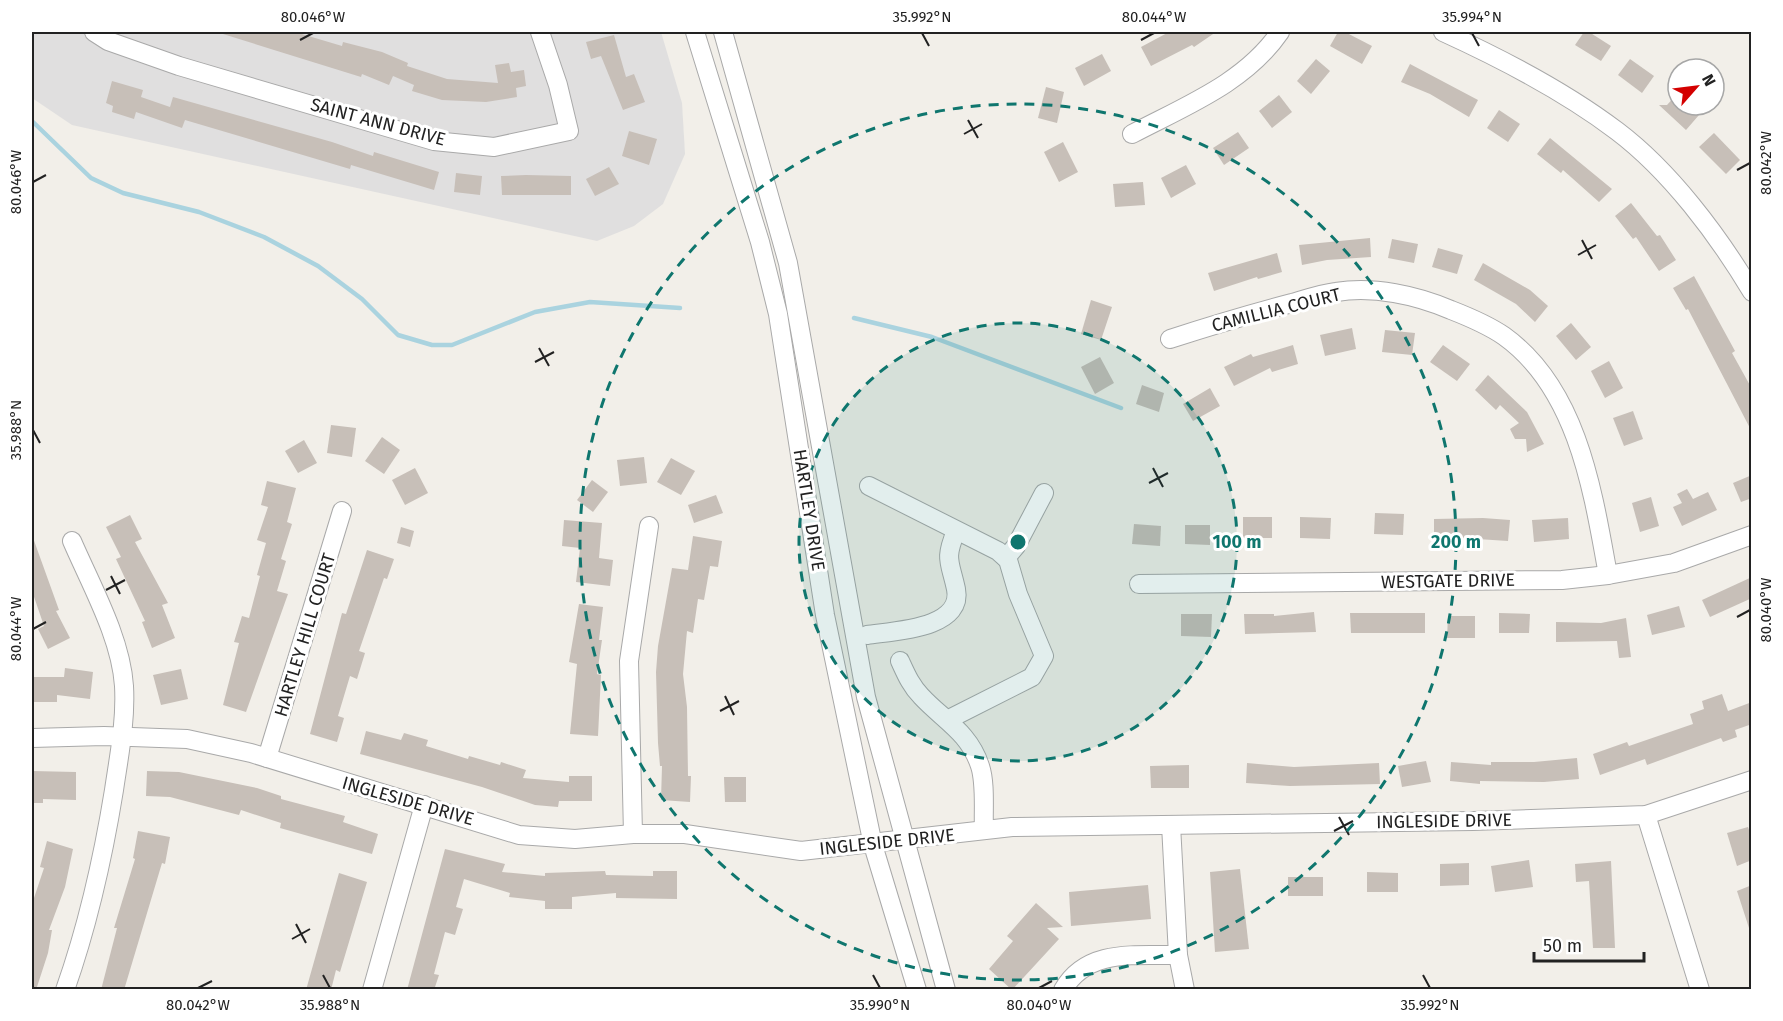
<svg xmlns="http://www.w3.org/2000/svg" width="1783" height="1021" font-family="'Fira Sans',sans-serif">
	<style>
		.residential { fill: #e0dfdf }
		.lines { fill: none; stroke-linecap: round; stroke-linejoin: round }
		.stream { stroke: #aad3df; stroke-width: 4.5 }
		.building { fill: #c7bfb8 }
		.minor-casing { stroke: #a9a9a9; stroke-width: 20 }
		.minor { stroke: #fff; stroke-width: 18 }
		.ticks { fill: none; stroke: #222; stroke-width: 2 }
		.ring { fill: none; stroke: #0f766e; stroke-width: 3; stroke-dasharray: 10 8 }
		.labels { text-anchor: middle; stroke-width: 6; stroke-linejoin: round; paint-order: stroke }
		.street-label { font-size: 18px; fill: #222; stroke: #fff }
		.centre { fill: #0f766e; stroke: #fff; stroke-width: 3 }
		.ring-label { font-size: 18px; text-anchor: middle; font-weight: bold; fill: #0f766e; stroke: #fff; stroke-width: 6; stroke-linejoin: round; paint-order: stroke }
		.neatline { fill: none; stroke: #222; stroke-width: 2 }
		.ticks-label { font-size: 15px; text-anchor: middle; fill: #222 }
	</style>
	<rect width="100%" height="100%" fill="#f2efe9"/>
	<polygon class="residential" points="32,32 661,32 682,103 685,154 663,204 634,226 597,241 72,125 32,98"/>
	<g class="lines">
		<g class="stream">
			<polyline points="32,121 91,178 123,193 199,212 264,237 318,266 362,299 398,335 432,345 452,345 535,312 590,302 680,308"/>
			<polyline points="854,318 932,337 1121,408"/>
		</g>
	</g>
	<g class="building">
		<polygon points="223,32 295,32 342,46 343,42 382,52 408,63 407,66 447,79 498,83 495,65 509,63 511,72 524,70 526,86 516,88 517,97 486,102 442,100 412,91 414,85 393,76 389,85 362,74 361,77 274,50 223,34"/>
		<polygon points="1169,32 1216,32 1194,47 1192,45 1151,66 1141,47"/>
		<polygon points="1338,32 1345,32 1372,46 1362,64 1330,46"/>
		<polygon points="1584,32 1589,32 1611,46 1601,61 1575,45"/>
		<polygon points="614,35 626,77 634,74 645,102 623,110 601,56 591,59 586,42"/>
		<polygon points="1102,54 1111,71 1084,86 1075,68"/>
		<polygon points="1316,59 1330,71 1311,94 1297,81"/>
		<polygon points="1630,59 1654,76 1642,93 1618,75"/>
		<polygon points="1410,64 1478,100 1469,117 1430,94 1401,82"/>
		<polygon points="112,81 143,90 141,97 170,107 173,97 332,142 373,156 374,152 439,172 434,190 351,165 350,169 185,120 182,128 136,112 134,119 112,112 113,106 106,103"/>
		<polygon points="1046,87 1064,92 1057,123 1038,118"/>
		<polygon points="1678,93 1678,105 1689,105 1699,115 1686,130 1659,105 1667,105"/>
		<polygon points="1279,95 1292,112 1272,128 1259,111"/>
		<polygon points="1499,110 1520,124 1508,142 1487,128"/>
		<polygon points="629,131 657,139 649,165 622,156"/>
		<polygon points="1238,132 1249,148 1224,165 1213,148"/>
		<polygon points="1714,133 1740,160 1726,174 1699,147"/>
		<polygon points="1550,138 1612,189 1599,202 1563,170 1561,173 1537,154"/>
		<polygon points="1063,142 1078,172 1059,182 1044,152"/>
		<polygon points="1186,165 1196,184 1171,198 1161,178"/>
		<polygon points="609,167 619,184 595,196 586,179"/>
		<polygon points="456,173 482,176 480,195 454,192"/>
		<polygon points="526,175 571,176 571,195 502,195 501,176"/>
		<polygon points="1143,182 1145,205 1115,207 1113,184"/>
		<polygon points="1631,203 1657,236 1660,235 1676,260 1659,271 1636,237 1633,239 1615,216"/>
		<polygon points="1370,238 1371,257 1327,260 1302,265 1299,245"/>
		<polygon points="1392,239 1418,244 1414,263 1388,258"/>
		<polygon points="1438,248 1463,255 1457,274 1432,267"/>
		<polygon points="1277,253 1282,272 1258,279 1257,277 1214,291 1208,273"/>
		<polygon points="1483,263 1530,290 1548,306 1535,322 1516,304 1474,280"/>
		<polygon points="1694,276 1735,351 1732,353 1752,389 1752,432 1688,309 1686,310 1673,288"/>
		<polygon points="1091,300 1112,307 1101,340 1081,334"/>
		<polygon points="1571,323 1591,347 1576,360 1556,336"/>
		<polygon points="1352,328 1356,349 1325,356 1320,335"/>
		<polygon points="1385,330 1415,333 1412,355 1382,352"/>
		<polygon points="1293,345 1298,364 1272,372 1270,368 1234,386 1224,367 1251,354 1253,357"/>
		<polygon points="1443,345 1470,364 1457,381 1430,362"/>
		<polygon points="1100,357 1114,383 1095,394 1081,367"/>
		<polygon points="1609,361 1623,388 1605,398 1591,371"/>
		<polygon points="1488,375 1527,412 1544,444 1527,452 1526,439 1515,439 1510,429 1519,423 1500,405 1496,410 1475,390"/>
		<polygon points="1142,385 1164,393 1159,412 1136,404"/>
		<polygon points="1210,388 1220,406 1193,421 1183,404"/>
		<polygon points="1633,411 1643,439 1624,446 1613,418"/>
		<polygon points="331,425 356,428 352,457 327,453"/>
		<polygon points="382,437 400,450 384,474 365,461"/>
		<polygon points="304,440 317,463 298,473 285,451"/>
		<polygon points="644,457 647,483 620,486 617,460"/>
		<polygon points="671,458 695,471 681,495 657,482"/>
		<polygon points="415,468 428,493 405,505 392,480"/>
		<polygon points="1752,475 1752,498 1741,502 1733,483"/>
		<polygon points="592,480 608,492 593,512 577,500"/>
		<polygon points="267,481 296,488 287,522 292,524 281,559 286,561 277,591 288,594 246,712 223,705 239,643 234,642 242,616 249,618 260,576 257,575 266,543 257,540 268,507 261,505"/>
		<polygon points="1687,489 1693,499 1708,492 1717,510 1682,526 1673,507 1682,503 1677,494"/>
		<polygon points="716,495 723,513 694,523 688,505"/>
		<polygon points="1651,497 1659,526 1640,532 1632,503"/>
		<polygon points="1375,513 1404,514 1403,535 1374,534"/>
		<polygon points="130,515 142,539 135,542 168,603 162,605 175,638 152,648 142,622 145,621 116,559 121,557 106,527"/>
		<rect x="1243" y="517" width="29" height="21"/>
		<polygon points="1300,517 1331,518 1330,539 1300,538"/>
		<polygon points="1483,518 1510,520 1508,541 1462,538 1434,540 1434,519"/>
		<polygon points="1568,518 1569,539 1534,542 1532,520"/>
		<polygon points="564,520 602,523 599,558 613,560 610,586 576,582 580,548 562,546"/>
		<polygon points="1134,524 1161,526 1160,546 1132,544"/>
		<polygon points="1185,525 1210,525 1210,545 1185,544"/>
		<polygon points="401,527 414,531 410,547 397,543"/>
		<polygon points="32,535 59,610 56,611 70,638 48,649 38,629 44,626 32,591"/>
		<polygon points="693,536 722,541 718,567 710,566 704,600 698,599 693,633 687,631 683,674 687,707 688,776 691,776 690,802 661,800 662,766 660,766 658,743 656,672 658,646 672,568 688,570"/>
		<polygon points="367,550 394,559 387,579 384,578 359,651 365,653 357,679 350,676 338,716 344,718 337,742 310,734 342,613 346,614"/>
		<polygon points="1752,577 1752,598 1710,617 1702,600"/>
		<polygon points="579,604 603,607 599,640 602,640 597,674 601,675 598,736 570,734 577,664 569,662"/>
		<polygon points="1679,606 1685,627 1652,635 1647,615"/>
		<polygon points="1314,612 1316,632 1245,634 1244,614 1274,614 1274,616"/>
		<polygon points="1350,613 1425,613 1425,633 1351,633"/>
		<polygon points="1499,613 1530,614 1529,633 1499,633"/>
		<polygon points="1181,614 1212,614 1211,637 1181,636"/>
		<polygon points="1448,616 1475,616 1475,638 1447,638"/>
		<polygon points="1626,618 1631,657 1619,658 1617,641 1556,642 1556,622 1601,623"/>
		<polygon points="65,668 93,672 90,699 57,695 57,702 32,702 32,677 64,677"/>
		<polygon points="181,669 188,699 161,705 153,675"/>
		<polygon points="1722,694 1728,711 1752,702 1752,724 1735,730 1737,737 1723,742 1721,738 1647,765 1645,759 1600,775 1593,754 1627,742 1629,746 1693,724 1690,714 1704,709 1702,701"/>
		<polygon points="366,731 401,740 404,733 428,740 426,746 468,759 469,756 500,765 501,762 526,770 523,778 569,782 569,776 592,776 592,801 559,801 558,807 535,805 482,787 360,754"/>
		<polygon points="1577,758 1579,779 1544,782 1480,781 1480,784 1450,781 1451,762 1491,765 1491,762 1534,762"/>
		<polygon points="1426,761 1431,782 1402,787 1398,766"/>
		<polygon points="1247,763 1294,767 1379,763 1380,784 1290,786 1246,783"/>
		<polygon points="1189,765 1189,788 1151,788 1150,766"/>
		<polygon points="32,771 76,772 76,800 43,799 43,803 32,803"/>
		<polygon points="147,771 179,772 257,788 281,796 281,799 345,816 343,822 378,834 372,854 280,828 281,823 241,810 239,815 170,797 146,796"/>
		<polygon points="724,777 746,777 746,802 725,802"/>
		<polygon points="1748,827 1752,838 1752,860 1737,866 1727,833"/>
		<polygon points="138,831 170,837 165,864 162,863 124,990 101,990 117,928 114,928 135,859 133,858"/>
		<polygon points="47,841 73,849 65,887 49,930 52,930 48,953 36,990 32,990 32,904 44,868 40,867"/>
		<polygon points="445,849 505,864 502,872 545,876 545,873 605,871 606,875 653,876 653,871 677,871 677,899 616,898 616,893 572,897 572,909 545,909 545,901 509,897 510,893 464,879 456,907 463,909 455,935 445,932 434,974 439,975 434,990 407,990"/>
		<polygon points="1529,860 1533,887 1495,892 1491,866"/>
		<polygon points="1611,861 1615,948 1593,948 1589,881 1576,882 1575,864"/>
		<polygon points="1469,863 1469,885 1440,886 1440,864"/>
		<polygon points="1240,869 1249,949 1215,952 1210,872"/>
		<polygon points="1367,872 1398,873 1398,892 1367,892"/>
		<polygon points="339,873 367,882 340,972 336,970 331,990 306,990"/>
		<rect x="1288" y="877" width="35" height="19"/>
		<polygon points="1148,885 1151,919 1071,926 1069,892"/>
		<polygon points="1752,885 1752,928 1749,928 1737,891"/>
		<polygon points="1036,903 1063,927 1047,928 1059,939 1012,990 989,969 1013,941 1007,936"/>
	</g>
	<g class="lines">
		<g class="minor-casing">
			<g id="minor">
				<polyline points="94,32 108,41 179,66 434,141 494,147 569,131 558,85 540,32"/>
				<polyline points="695,32 760,242 778,314 825,615 873,845 917,990"/>
				<polyline points="723,32 788,263 866,697 946,990"/>
				<path d="M1443 32C1500 58 1567 93 1617 131 1670 171 1718 235 1752 292"/>
				<path d="M1132 134C1185 106 1245 83 1280 32"/>
				<path d="M1170 339C1210 326 1250 314 1292 303 1306 299 1321 294 1336 292 1374 286 1416 295 1451 310 1469 317 1488 325 1504 336 1578 389 1593 492 1608 575"/>
				<polyline points="869,486 998,551 1008,560 1018,594 1044,656 1032,677 949,719"/>
				<polyline points="1006,558 1016,546 1044,493"/>
				<polyline points="1139,584 1562,580 1608,575 1674,563 1752,535"/>
				<path d="M867 635C893 631 964 629 956 589 950 561 944 560 956 531"/>
				<path d="M900 661C906 674 911 686 921 696 943 720 969 732 980 766 986 784 983 811 984 830"/>
				<polyline points="32,738 104,736 187,739 251,753 519,835 575,839 633,834 685,834 801,851 1012,827 1473,821 1646,815 1752,780"/>
				<polyline points="267,758 342,511"/>
				<polyline points="1646,815 1700,990"/>
				<polyline points="1171,825 1178,955 1185,990"/>
				<polyline points="633,834 629,661 649,526"/>
				<path d="M65 990C88 925 103 858 114 790 119 756 126 721 124 686 121 638 91 585 72 541"/>
				<polyline points="372,990 424,805"/>
				<path d="M1063 990C1087 948 1136 956 1178 955"/>
			</g>
		</g>
		<use href="#minor" class="minor"/>
	</g>
	<path class="ticks" d="M922 33 929 46M1472 33 1479 46M300 40 313 33M1141 40 1154 33M968 120 978 138M964 134 982 124M1737 170 1750 163M33 182 46 175M1582 240 1592 259M1578 255 1596 245M539 348 549 366M535 362 554 352M33 430 40 443M1153 468 1163 487M1149 483 1168 473M111 576 120 594M106 590 125 580M1737 617 1750 610M33 629 46 622M725 696 734 715M720 711 739 701M1339 817 1349 835M1334 831 1353 821M296 924 306 943M292 939 310 929M323 975 330 988M873 975 880 988M1423 975 1430 988M198 988 212 981M1039 988 1052 981"/>
	<circle cx="1018" cy="542" r="219" fill="#0f766e" fill-opacity=".12"/>
	<g class="ring">
		<circle cx="1018" cy="542" r="219"/>
		<circle cx="1018" cy="542" r="438"/>
	</g>
	<g class="labels">
		<g class="street-label">
			<text transform="translate(378 122) rotate(15)" y="6">SAINT ANN DRIVE</text>
			<text transform="translate(1276 310) rotate(-14)" y="6">CAMILLIA COURT</text>
			<text transform="translate(809 510) rotate(81)" y="6">HARTLEY DRIVE</text>
			<text transform="translate(1448 581) rotate(-1)" y="6">WESTGATE DRIVE</text>
			<text transform="translate(305 635) rotate(-73)" y="6">HARTLEY HILL COURT</text>
			<text transform="translate(408 801) rotate(16)" y="6">INGLESIDE DRIVE</text>
			<text transform="translate(1444 821) rotate(-1)" y="6">INGLESIDE DRIVE</text>
			<text transform="translate(887 842) rotate(-6)" y="6">INGLESIDE DRIVE</text>
		</g>
	</g>
	<circle cx="1018" cy="542" r="9" class="centre"/>
	<g class="ring-label">
		<text x="1237" y="548">100 m</text>
		<text x="1456" y="548">200 m</text>
	</g>
	<rect width="1783" height="1021" fill="none" stroke="#ffffff" stroke-width="66"/>
	<g transform="translate(1696 87) rotate(62)"><circle r="28" fill="#ffffff" stroke="#a7a7a7" stroke-width="1.5"/>
	<path d="M0-4.5L10 22L0 15L-10 22Z" fill="#d40000"/>
	<text y="-9" font-size="16" font-weight="bold" text-anchor="middle" fill="#222222">N</text>
	</g>
	<path d="M1534 952v9h110v-9" fill="none" stroke="#222222" stroke-width="3"/>
	<text x="1543" y="952" font-size="18" fill="#222222" stroke="#ffffff" stroke-width="4.5" paint-order="stroke">50 m</text>
	<rect x="33" y="33" width="1717" height="955" class="neatline"/>
	<g class="ticks-label">
		<text x="313" y="22">80.046°W</text>
		<text x="922" y="22">35.992°N</text>
		<text x="1154" y="22">80.044°W</text>
		<text x="1472" y="22">35.994°N</text>
		<text transform="translate(1766 163) rotate(-90)" y="5">80.042°W</text>
		<text transform="translate(16 182) rotate(-90)" y="5">80.046°W</text>
		<text transform="translate(16 430) rotate(-90)" y="5">35.988°N</text>
		<text transform="translate(1766 610) rotate(-90)" y="5">80.040°W</text>
		<text transform="translate(16 629) rotate(-90)" y="5">80.044°W</text>
		<text x="198" y="1010">80.042°W</text>
		<text x="330" y="1010">35.988°N</text>
		<text x="880" y="1010">35.990°N</text>
		<text x="1039" y="1010">80.040°W</text>
		<text x="1430" y="1010">35.992°N</text>
	</g>
</svg>
